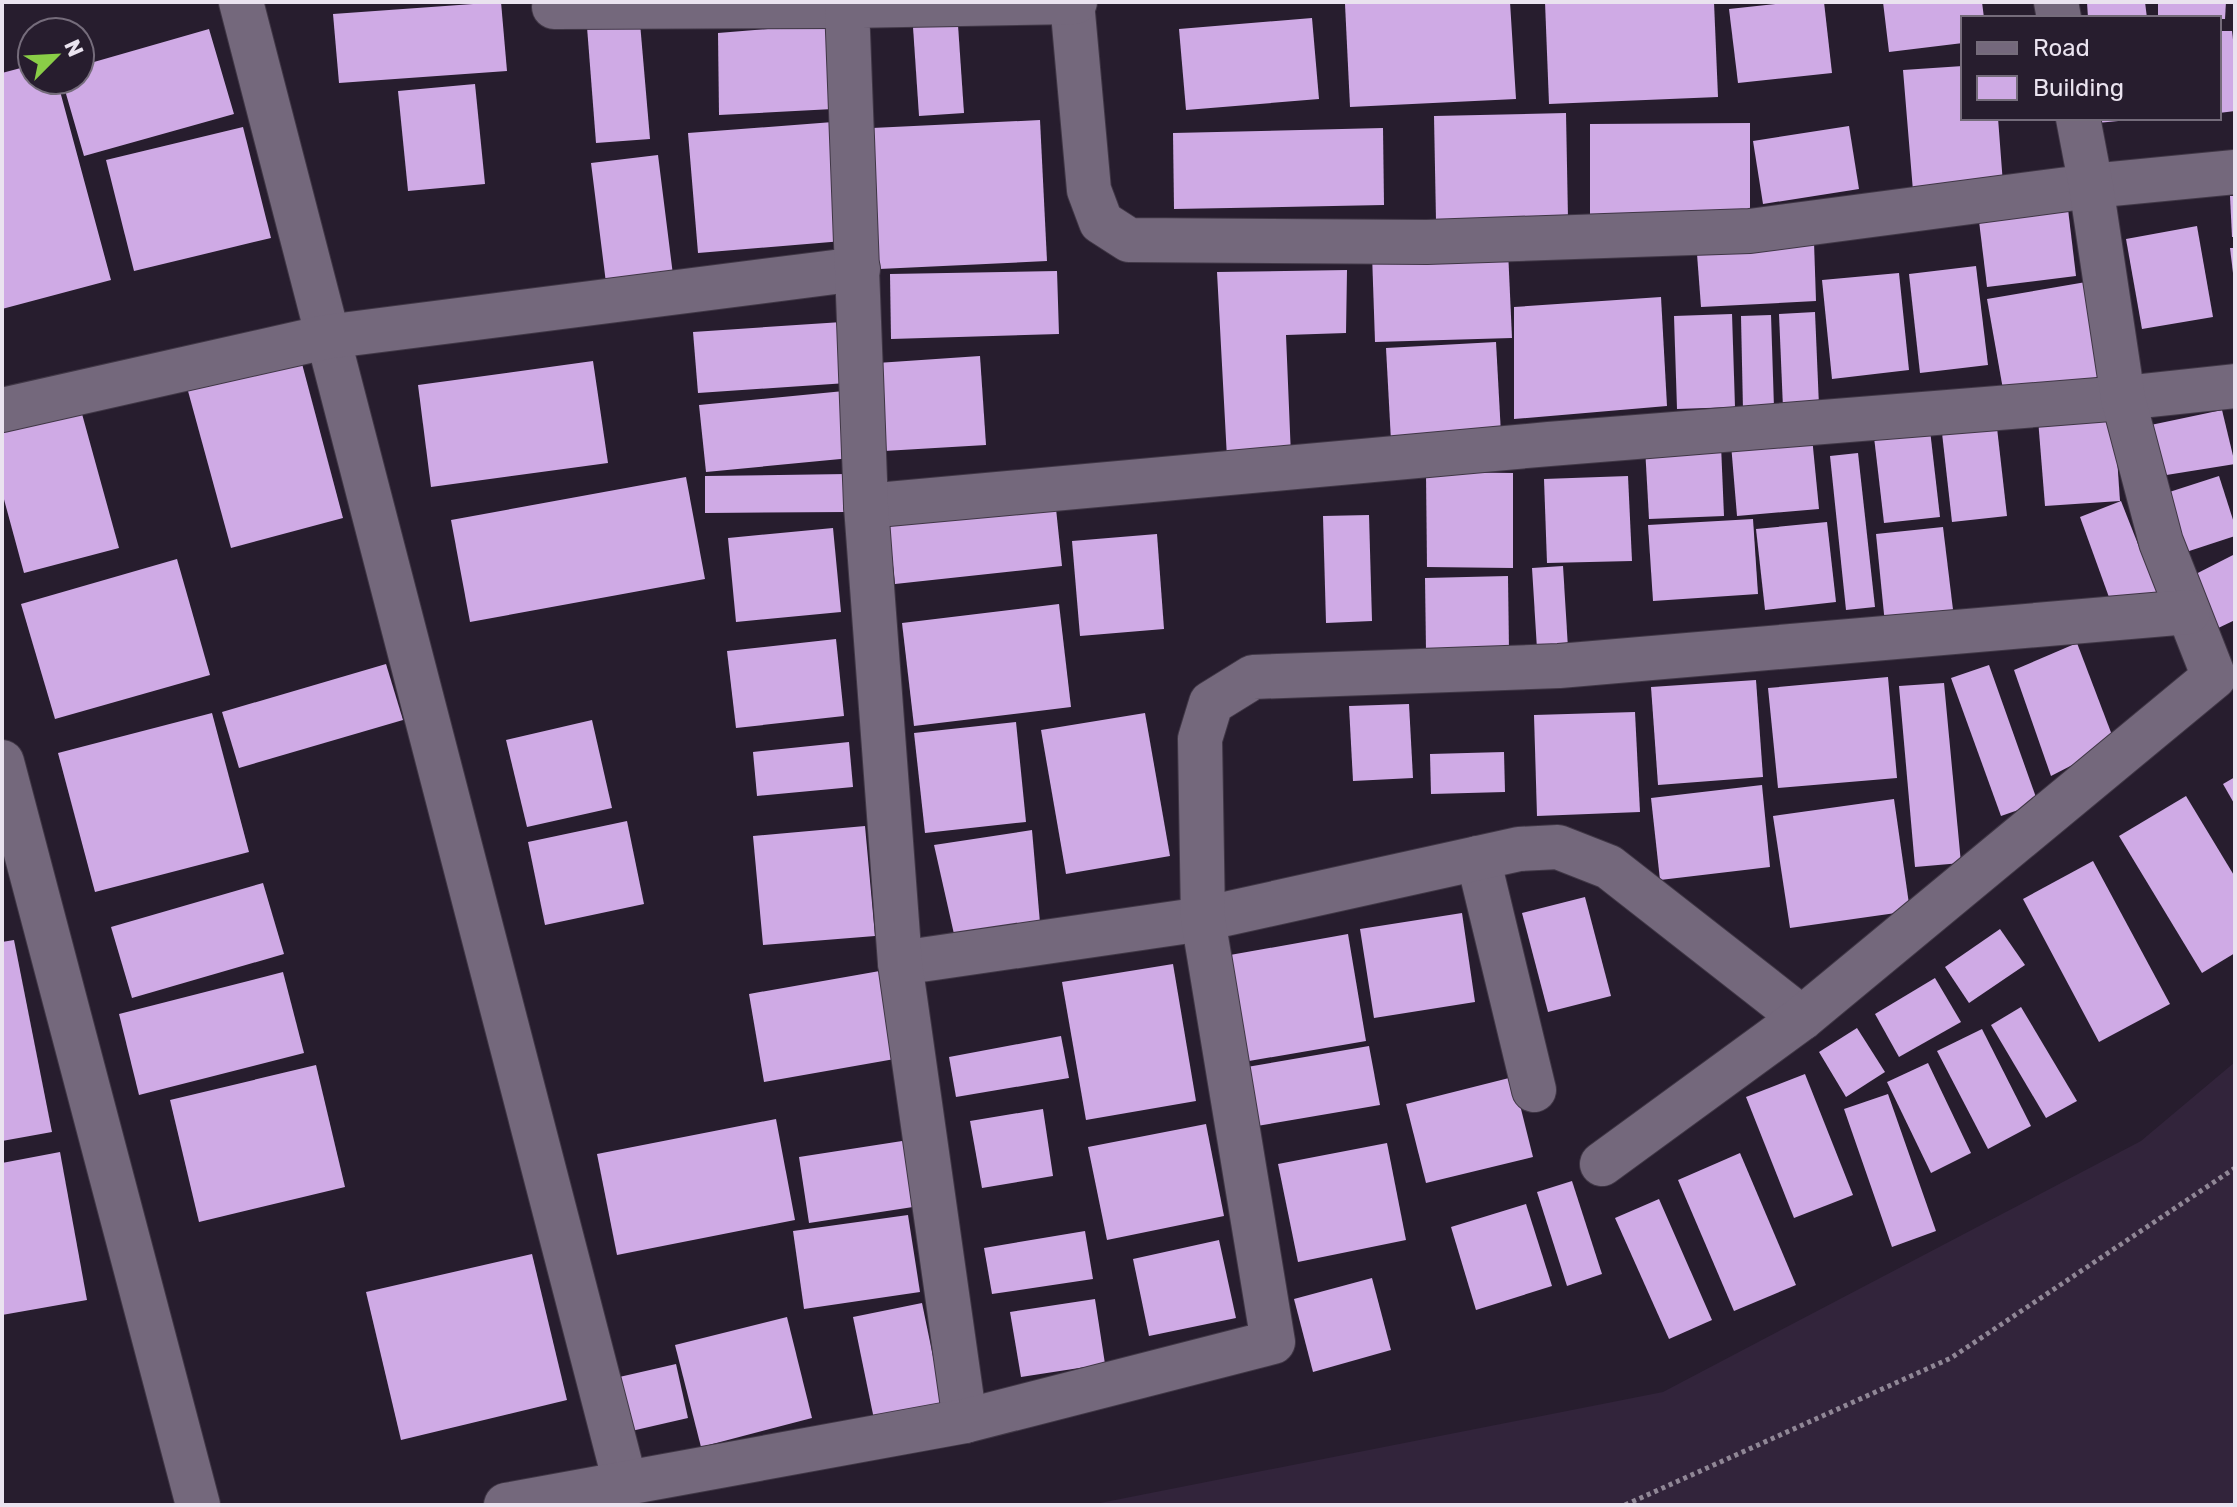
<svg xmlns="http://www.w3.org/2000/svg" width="2237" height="1507" font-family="Rubik,sans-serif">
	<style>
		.built { fill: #32243b }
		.building { fill: #cfaae5 }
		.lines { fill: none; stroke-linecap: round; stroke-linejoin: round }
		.minor-casing { stroke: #403746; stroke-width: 46 }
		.path { stroke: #908796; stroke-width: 5; stroke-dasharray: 4 4; stroke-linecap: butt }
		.minor { stroke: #74687c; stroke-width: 44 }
	</style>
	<rect width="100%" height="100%" fill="#271d2e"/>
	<polygon class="built" points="2235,1062 2235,1505 1090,1505 1663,1392 2141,1141"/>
	<g class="building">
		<polygon points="501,2 507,71 339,83 333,14"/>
		<polygon points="1387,2 1510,2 1516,99 1350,107 1345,4"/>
		<polygon points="1545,2 1714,2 1718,97 1549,104"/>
		<polygon points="1793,2 1824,2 1832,73 1738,83 1729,9"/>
		<polygon points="1883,2 1982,2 1984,18 1963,18 1963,43 1889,52"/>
		<polygon points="2087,2 2145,2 2147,18 2088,18"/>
		<polygon points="2158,2 2226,2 2225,19 2158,18"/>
		<polygon points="1312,18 1319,99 1186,110 1179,29"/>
		<polygon points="640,23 650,139 596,143 587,27"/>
		<polygon points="828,24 833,109 719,115 718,33"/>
		<polygon points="958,25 964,113 919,116 913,27"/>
		<polygon points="209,29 234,114 84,156 62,80 80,80 80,66"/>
		<polygon points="2219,31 2232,31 2235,56 2235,111 2219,113"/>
		<polygon points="32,65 32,80 57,80 111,280 2,309 2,73"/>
		<polygon points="1963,66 1963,118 1998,118 2003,184 1913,191 1903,70"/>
		<polygon points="475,84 485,184 408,191 398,91"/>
		<polygon points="1566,113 1568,219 1436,221 1434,116"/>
		<polygon points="2096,118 2129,118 2129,120 2097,123"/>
		<polygon points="1040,120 1047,261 879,269 872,128"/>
		<polygon points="833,122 843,241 698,253 688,133"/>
		<polygon points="1750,123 1750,220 1590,219 1590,124"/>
		<polygon points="1849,126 1859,189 1763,204 1753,141"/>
		<polygon points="243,127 271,238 134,271 106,160"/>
		<polygon points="1383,128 1384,205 1174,209 1173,133"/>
		<polygon points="658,155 673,275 606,283 591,163"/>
		<polygon points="2230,196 2235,196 2235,237 2232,237"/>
		<polygon points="2068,209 2076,276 1987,287 1979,221"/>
		<polygon points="2197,226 2213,317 2142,329 2126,239"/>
		<polygon points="1814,242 1816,301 1701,307 1697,254"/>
		<polygon points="2230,248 2235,248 2235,273 2233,273"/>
		<polygon points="1508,250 1512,338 1375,342 1372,254"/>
		<polygon points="1976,266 1988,365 1920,373 1909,274"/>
		<polygon points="1347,270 1346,333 1286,335 1291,456 1227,458 1217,272"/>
		<polygon points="1057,271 1059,334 891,339 890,274"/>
		<polygon points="1899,273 1909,370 1832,379 1822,280"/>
		<polygon points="2086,282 2103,378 2004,395 1987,299"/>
		<polygon points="1661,297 1667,406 1514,419 1514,307"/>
		<polygon points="1815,312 1819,406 1783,408 1779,314"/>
		<polygon points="1732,314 1735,407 1677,409 1674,316"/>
		<polygon points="1771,315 1774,408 1743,411 1741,316"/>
		<polygon points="842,322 847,383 698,393 693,332"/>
		<polygon points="1496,342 1501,434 1391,441 1386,348"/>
		<polygon points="980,356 986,445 884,451 877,363"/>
		<polygon points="301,360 343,518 231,548 188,391"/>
		<polygon points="593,361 608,463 431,487 418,385"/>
		<polygon points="844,391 851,458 706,472 699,405"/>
		<polygon points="79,403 119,548 24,573 2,492 2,423"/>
		<polygon points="2222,410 2235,464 2154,477 2146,426"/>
		<polygon points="2114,414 2120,501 2045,506 2038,419"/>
		<polygon points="1996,419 2007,516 1952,522 1941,424"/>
		<polygon points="1930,430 1940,517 1884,523 1874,437"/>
		<polygon points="1812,437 1819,509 1737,516 1731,444"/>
		<polygon points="1721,445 1724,516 1649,519 1645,447"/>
		<polygon points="1858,453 1875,607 1846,610 1830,456"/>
		<polygon points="1426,472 1513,473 1513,568 1427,567"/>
		<polygon points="847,474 847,512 705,513 705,476"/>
		<polygon points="1628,476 1632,561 1547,563 1544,479"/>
		<polygon points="2219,476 2235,526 2235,536 2177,555 2157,496"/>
		<polygon points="686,477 705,579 470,622 451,520"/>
		<polygon points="1055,499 1062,566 895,584 888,518"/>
		<polygon points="2121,501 2158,595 2110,600 2080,517"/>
		<polygon points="1369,515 1372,621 1326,623 1323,516"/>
		<polygon points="1753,519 1758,594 1653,601 1648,525"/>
		<polygon points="1827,522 1836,602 1765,610 1756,529"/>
		<polygon points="1943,527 1954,618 1885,624 1876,534"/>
		<polygon points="833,528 841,612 736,622 728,538"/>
		<polygon points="1157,534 1164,629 1080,636 1072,541"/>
		<polygon points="2235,554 2235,620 2212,631 2186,579"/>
		<polygon points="177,559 210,675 55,719 21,604"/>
		<polygon points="1563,566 1568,648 1537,649 1532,568"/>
		<polygon points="1508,576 1509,651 1426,651 1425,578"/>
		<polygon points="1059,604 1071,707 914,726 902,623"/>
		<polygon points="836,639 844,716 736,728 727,651"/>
		<polygon points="2077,643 2115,743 2051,776 2014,670"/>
		<polygon points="386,664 403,720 239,768 222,712"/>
		<polygon points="1989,665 2038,803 2001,816 1951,678"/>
		<polygon points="1888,677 1897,778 1778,788 1768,688"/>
		<polygon points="1756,680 1763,777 1658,785 1651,687"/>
		<polygon points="1944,683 1961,863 1915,867 1899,686"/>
		<polygon points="1409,704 1413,778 1353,781 1349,706"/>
		<polygon points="1635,712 1640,812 1537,816 1534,715"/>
		<polygon points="212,713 249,852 95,892 58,753"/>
		<polygon points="1145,713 1170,856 1066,874 1041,730"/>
		<polygon points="592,720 612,808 527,827 506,740"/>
		<polygon points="1016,722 1026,822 925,833 914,733"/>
		<polygon points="849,742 853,787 757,796 753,752"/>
		<polygon points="1504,752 1505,792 1431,794 1430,754"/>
		<polygon points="2235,777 2235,805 2223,784"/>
		<polygon points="1762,785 1770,867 1660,880 1651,798"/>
		<polygon points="2186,796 2235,877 2235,953 2202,973 2119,836"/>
		<polygon points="1894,799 1910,911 1790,928 1773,816"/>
		<polygon points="627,821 644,904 545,925 528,842"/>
		<polygon points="865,826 875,936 763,945 753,836"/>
		<polygon points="1032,830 1040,923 954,934 934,845"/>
		<polygon points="2093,861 2170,1004 2099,1042 2023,899"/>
		<polygon points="263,883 284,954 132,998 111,927"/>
		<polygon points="1585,897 1611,996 1548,1012 1522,913"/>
		<polygon points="1462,913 1475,1002 1374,1018 1360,929"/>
		<polygon points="2000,929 2025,965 1969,1003 1945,967"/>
		<polygon points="1348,934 1366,1041 1249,1061 1230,955"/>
		<polygon points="14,940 52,1132 2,1141 2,942"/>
		<polygon points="1173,964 1196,1101 1086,1120 1062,982"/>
		<polygon points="891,969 906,1057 764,1082 749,994"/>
		<polygon points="283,972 304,1053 139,1095 119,1014"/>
		<polygon points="1935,978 1961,1022 1899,1057 1875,1014"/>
		<polygon points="2021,1007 2077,1101 2046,1118 1991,1025"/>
		<polygon points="1857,1028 1885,1072 1846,1097 1819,1052"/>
		<polygon points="1982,1029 2031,1126 1988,1149 1937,1051"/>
		<polygon points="1061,1036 1069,1078 956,1097 949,1057"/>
		<polygon points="1369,1046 1380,1105 1257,1126 1247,1067"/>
		<polygon points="1928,1063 1971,1153 1931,1173 1887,1082"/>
		<polygon points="316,1065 345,1187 199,1222 170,1100"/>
		<polygon points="1805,1074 1853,1195 1794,1218 1746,1097"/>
		<polygon points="1513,1077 1533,1157 1426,1183 1406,1104"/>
		<polygon points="1888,1094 1936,1231 1892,1247 1844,1109"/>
		<polygon points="1043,1109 1053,1176 982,1188 970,1121"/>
		<polygon points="776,1119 795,1220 617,1255 597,1154"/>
		<polygon points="1206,1124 1224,1216 1107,1240 1088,1147"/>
		<polygon points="915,1139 926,1205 809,1223 799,1157"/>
		<polygon points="1387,1143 1406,1240 1298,1262 1278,1164"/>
		<polygon points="60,1152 87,1300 2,1315 2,1163"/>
		<polygon points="1740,1153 1796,1285 1734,1311 1678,1180"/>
		<polygon points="1572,1181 1602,1274 1567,1286 1537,1192"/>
		<polygon points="1659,1199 1712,1320 1669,1339 1615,1218"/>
		<polygon points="1526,1204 1552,1286 1476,1310 1451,1227"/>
		<polygon points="908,1215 920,1292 804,1309 793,1231"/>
		<polygon points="1085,1231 1093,1279 992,1294 984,1248"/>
		<polygon points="1219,1240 1236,1318 1149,1336 1133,1259"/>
		<polygon points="532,1254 567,1400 401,1440 366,1292"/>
		<polygon points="1372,1278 1391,1350 1313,1372 1294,1299"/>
		<polygon points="1095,1299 1105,1364 1021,1377 1010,1312"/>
		<polygon points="922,1303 944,1410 875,1424 853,1317"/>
		<polygon points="787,1317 812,1418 701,1447 675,1345"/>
		<polygon points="676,1364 688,1418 627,1432 615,1378"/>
	</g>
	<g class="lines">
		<g class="minor-casing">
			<g id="minor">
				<polyline points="241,2 625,1482"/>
				<polyline points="1072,2 1089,190 1101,222 1129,240 1427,242 1750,231 2091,186 2235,172"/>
				<polyline points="2056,2 2059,18"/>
				<polyline points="554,7 847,6"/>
				<polyline points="2,410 326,337 858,269"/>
				<polyline points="866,506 1549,444 2123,398 2235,386"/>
				<polyline points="2,762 198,1505"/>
				<polyline points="1478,858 1534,1090"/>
				<polyline points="900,963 1203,919 1519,849 1558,847 1609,867 1802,1018"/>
				<polyline points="1602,1164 1802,1018 2214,677 2161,542 2123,398 2091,186 2078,118"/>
				<polyline points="965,1421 900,963 866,506 847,6 1075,2"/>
				<polyline points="506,1505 965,1421 1273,1342 1203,919 1200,739 1211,703 1253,677 1559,666 2188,612"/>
			</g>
		</g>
		<polyline class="path" points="1625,1505 1951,1358 2235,1168"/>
		<use href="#minor" class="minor"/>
	</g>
	<rect width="2237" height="1507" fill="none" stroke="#eae3ef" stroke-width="8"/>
	<rect x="1961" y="16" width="260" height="104" fill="#271d2e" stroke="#756c7b" stroke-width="2"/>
	<rect x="1977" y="42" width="40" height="12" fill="#74687c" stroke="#756c7b" stroke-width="2"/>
	<text x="2033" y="56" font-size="24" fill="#eae3ef">Road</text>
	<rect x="1977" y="76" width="40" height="24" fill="#cfaae5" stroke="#756c7b" stroke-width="2"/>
	<text x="2033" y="96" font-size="24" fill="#eae3ef">Building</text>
	<g transform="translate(56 56) rotate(66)"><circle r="38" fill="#271d2e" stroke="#756c7b" stroke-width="2"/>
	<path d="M0-6L14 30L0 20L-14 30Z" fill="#8ace47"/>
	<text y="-12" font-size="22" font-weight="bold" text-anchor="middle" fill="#eae3ef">N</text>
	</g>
</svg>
